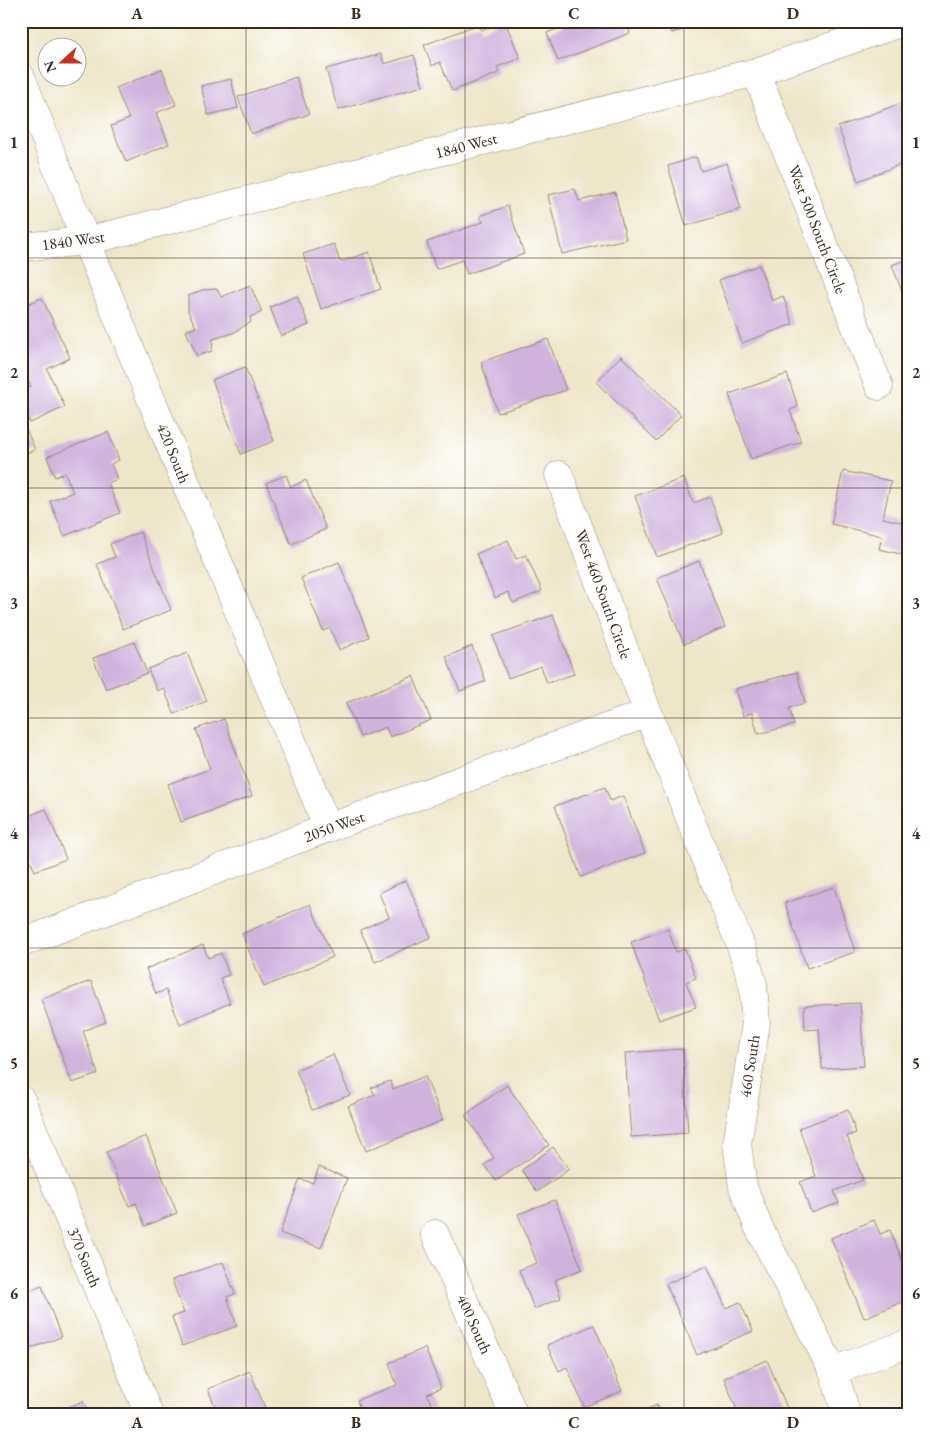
<svg xmlns="http://www.w3.org/2000/svg" width="930" height="1436" font-family="'EB Garamond',serif">
	<style>
		.building { fill: #cfb3dd }
		.lines { fill: none; stroke-linecap: round; stroke-linejoin: round }
		.street-casing { stroke: #948874; stroke-width: 29 }
		.street { stroke: #fff; stroke-width: 28 }
		.grid { fill: none; stroke: #3b2a1e; stroke-width: 1; stroke-opacity: 0.55 }
		.labels { text-anchor: middle; stroke-width: 4.5; stroke-linejoin: round; paint-order: stroke }
		.street-label { font-size: 16px; fill: #3b2a1e; stroke: #fff }
		.neatline { fill: none; stroke: #3b2a1e; stroke-width: 2 }
		.grid-label { font-size: 16px; text-anchor: middle; font-weight: bold; fill: #3b2a1e }
	</style>
	<rect width="100%" height="100%" fill="#fff"/>
	<filter id="ink" filterUnits="userSpaceOnUse"><feTurbulence type="fractalNoise" baseFrequency=".02" numOctaves="2"/><feDisplacementMap in="SourceGraphic" scale="10" xChannelSelector="R" yChannelSelector="G"/><feConvolveMatrix kernelMatrix="1 2 1 2 8 2 1 2 1" color-interpolation-filters="sRGB"/></filter>
	<filter id="wash" filterUnits="userSpaceOnUse"><feTurbulence type="fractalNoise" baseFrequency=".0096" numOctaves="4" result="noise"/><feDisplacementMap in="SourceGraphic" scale="20" xChannelSelector="R" yChannelSelector="G"/><feGaussianBlur stdDeviation="1.12" result="paint"/><feColorMatrix in="noise" values="0 0 0 0 0 0 0 0 0 0 0 0 0 0 0 0 0 1.4 0 .05"/><feComposite in="paint" operator="in"/></filter>
	<g filter="url(#wash)">
		<rect width="100%" height="100%" fill="#eee6c9"/>
		<g id="blocks">
			<g class="building">
				<polygon points="505,21 520,58 497,67 499,73 452,91 440,62 432,66 424,45 479,24 481,30"/>
				<polygon points="560,21 626,21 630,33 558,61 547,33 562,27"/>
				<polygon points="669,21 707,21 707,22 672,33"/>
				<polygon points="381,54 384,64 414,55 423,86 338,110 326,69"/>
				<polygon points="162,69 176,105 156,113 169,144 126,162 111,126 129,119 116,88"/>
				<polygon points="296,77 309,114 251,134 238,97"/>
				<polygon points="231,79 238,108 208,115 201,86"/>
				<polygon points="909,100 909,130 908,131 909,161 858,181 838,127"/>
				<polygon points="696,157 701,171 727,163 741,209 686,226 668,166"/>
				<polygon points="575,189 579,201 615,192 626,239 562,254 548,195"/>
				<polygon points="508,206 524,254 467,274 462,260 436,269 427,242 483,222 480,216"/>
				<polygon points="334,244 340,262 369,252 381,289 321,309 303,254"/>
				<polygon points="909,258 909,292 903,294 892,265"/>
				<polygon points="759,265 772,301 783,296 793,324 742,343 719,280"/>
				<polygon points="250,285 262,312 250,317 251,322 233,333 213,339 212,351 197,356 186,331 196,327 188,311 188,296 202,290 217,289 221,297"/>
				<polygon points="297,296 309,325 281,336 270,307"/>
				<polygon points="42,298 70,358 47,369 65,407 30,423 21,404 21,391 31,387 26,376 21,378 21,307"/>
				<polygon points="548,339 566,390 498,413 481,362"/>
				<polygon points="621,356 681,415 656,441 596,382"/>
				<polygon points="245,367 274,441 241,454 212,380"/>
				<polygon points="787,374 798,407 790,410 801,442 751,459 729,394"/>
				<polygon points="21,417 35,450 21,455"/>
				<polygon points="108,432 119,460 111,464 117,479 108,483 120,513 64,536 50,501 73,492 65,473 55,477 47,457"/>
				<polygon points="843,471 891,481 883,518 909,524 909,556 879,549 882,536 831,524"/>
				<polygon points="286,475 291,487 306,480 326,529 291,544 266,483"/>
				<polygon points="684,478 693,503 710,497 723,533 657,557 635,496"/>
				<polygon points="140,532 171,610 123,629 97,564 115,557 110,544"/>
				<polygon points="508,540 516,559 526,555 542,591 513,603 508,592 495,598 476,554"/>
				<polygon points="699,561 725,627 684,644 657,578"/>
				<polygon points="339,562 369,637 339,650 330,628 323,631 301,578"/>
				<polygon points="553,615 574,674 547,683 541,666 508,678 493,636"/>
				<polygon points="134,642 147,673 106,689 93,658"/>
				<polygon points="472,646 486,681 460,691 446,657"/>
				<polygon points="187,653 207,701 174,714 164,688 157,691 148,669"/>
				<polygon points="797,672 805,703 789,708 794,725 758,734 752,713 743,716 735,689"/>
				<polygon points="413,676 431,720 390,737 386,727 360,737 346,703"/>
				<polygon points="224,719 252,796 181,822 168,784 210,769 196,729"/>
				<polygon points="605,787 610,801 623,796 645,853 581,877 555,806"/>
				<polygon points="46,809 66,859 35,871 29,858 21,861 21,819"/>
				<polygon points="406,880 431,937 375,962 360,930 389,917 379,893"/>
				<polygon points="834,887 855,952 807,968 785,903"/>
				<polygon points="310,904 333,957 264,987 242,934"/>
				<polygon points="668,929 676,952 685,949 696,978 686,982 696,1007 659,1020 631,942"/>
				<polygon points="203,945 208,958 221,953 229,975 220,978 230,1003 180,1024 166,990 156,994 146,969"/>
				<polygon points="91,981 106,1022 83,1031 98,1074 72,1083 41,999"/>
				<polygon points="860,1003 864,1066 822,1069 819,1029 805,1030 804,1006"/>
				<polygon points="683,1049 688,1133 631,1137 625,1053"/>
				<polygon points="333,1054 350,1095 312,1110 296,1070"/>
				<polygon points="425,1076 443,1120 366,1151 348,1106 375,1095 371,1088 390,1081 393,1089"/>
				<polygon points="507,1085 549,1145 496,1181 484,1165 494,1158 465,1115"/>
				<polygon points="848,1110 856,1133 847,1136 863,1180 834,1191 839,1203 811,1213 800,1182 816,1176 799,1128"/>
				<polygon points="146,1136 177,1213 145,1226 136,1203 129,1206 106,1152"/>
				<polygon points="553,1147 569,1169 537,1192 522,1170"/>
				<polygon points="319,1167 347,1178 321,1248 280,1233 300,1179 313,1183"/>
				<polygon points="555,1200 582,1269 555,1280 561,1298 534,1309 519,1270 537,1263 518,1214"/>
				<polygon points="874,1220 880,1234 890,1230 909,1277 909,1299 864,1318 831,1238"/>
				<polygon points="223,1262 235,1294 227,1297 237,1326 182,1346 172,1317 184,1313 172,1280"/>
				<polygon points="707,1266 726,1308 740,1302 753,1331 697,1355 666,1284"/>
				<polygon points="42,1286 61,1337 21,1352 21,1294"/>
				<polygon points="594,1325 622,1391 584,1407 567,1367 559,1371 547,1345"/>
				<polygon points="425,1348 441,1388 427,1394 434,1411 426,1414 427,1415 362,1415 357,1400 397,1385 389,1363"/>
				<polygon points="767,1360 790,1415 739,1415 724,1378"/>
				<polygon points="250,1371 268,1415 218,1415 208,1389"/>
				<polygon points="83,1401 89,1415 50,1415"/>
				<polygon points="657,1405 660,1415 632,1415"/>
			</g>
		</g>
	</g>
	<g filter="url(#ink)">
		<use href="#blocks" fill-opacity="0" stroke="#948874" stroke-width="1"/>
		<g class="lines">
			<g class="street-casing">
				<g id="street">
					<polyline points="756,72 879,386"/>
					<polyline points="21,77 86,241 328,828"/>
					<polyline points="21,247 86,241 756,72 906,21"/>
					<polyline points="559,475 648,713 742,949 753,984 756,1023 737,1144 743,1187 758,1226 833,1371 847,1415"/>
					<polyline points="21,943 328,828 648,713"/>
					<polyline points="21,1100 149,1415"/>
					<polyline points="435,1234 514,1415"/>
					<polyline points="833,1371 909,1343"/>
				</g>
			</g>
			<use href="#street" class="street"/>
		</g>
	</g>
	<path class="grid" d="M246 21V1415M465 21V1415M684 21V1415M21 258H909M21 488H909M21 718H909M21 948H909M21 1178H909"/>
	<g class="labels">
		<g class="street-label">
			<text transform="translate(466 145) rotate(-14)" y="6">1840 West</text>
			<text transform="translate(818 229) rotate(69)" y="6">West 500 South Circle</text>
			<text transform="translate(73 240) rotate(-8)" y="6">1840 West</text>
			<text transform="translate(174 453) rotate(68)" y="6">420 South</text>
			<text transform="translate(604 594) rotate(70)" y="6">West 460 South Circle</text>
			<text transform="translate(334 826) rotate(-20)" y="6">2050 West</text>
			<text transform="translate(749 1066) rotate(-81)" y="6">460 South</text>
			<text transform="translate(85 1257) rotate(68)" y="6">370 South</text>
			<text transform="translate(475 1324) rotate(66)" y="6">400 South</text>
		</g>
	</g>
	<rect width="930" height="1436" fill="none" stroke="#fff" stroke-width="55"/>
	<g transform="translate(62 62) rotate(249)"><circle r="24" fill="#ffffff" stroke="#b1aaa5"/>
	<path d="M0-4L9 19L0 12L-9 19Z" fill="#c8321e"/>
	<text y="-8" font-size="14" font-weight="bold" text-anchor="middle" fill="#3b2a1e">N</text>
	</g>
	<rect x="28" y="28" width="874" height="1380" class="neatline"/>
	<g class="grid-label">
		<text x="137" y="19">A</text>
		<text x="356" y="19">B</text>
		<text x="574" y="19">C</text>
		<text x="793" y="19">D</text>
		<text x="14" y="148">1</text>
		<text x="916" y="148">1</text>
		<text x="14" y="378">2</text>
		<text x="916" y="378">2</text>
		<text x="14" y="609">3</text>
		<text x="916" y="609">3</text>
		<text x="14" y="839">4</text>
		<text x="916" y="839">4</text>
		<text x="14" y="1069">5</text>
		<text x="916" y="1069">5</text>
		<text x="14" y="1299">6</text>
		<text x="916" y="1299">6</text>
		<text x="137" y="1428">A</text>
		<text x="356" y="1428">B</text>
		<text x="574" y="1428">C</text>
		<text x="793" y="1428">D</text>
	</g>
</svg>
